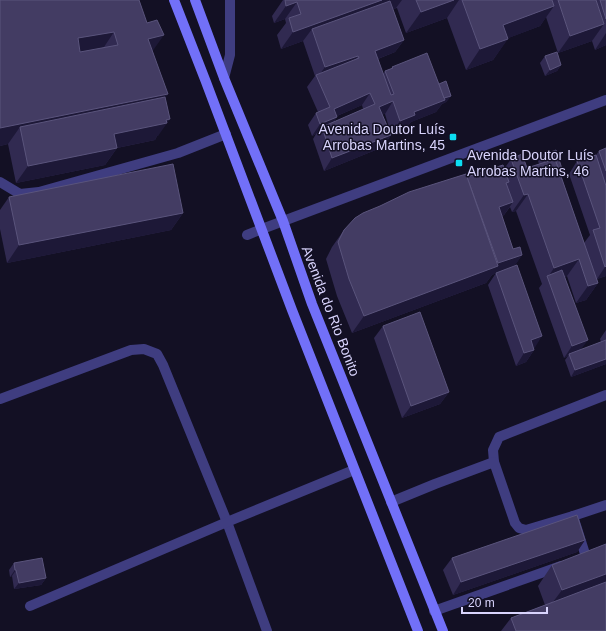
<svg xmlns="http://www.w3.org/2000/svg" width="606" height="631" font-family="Arial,sans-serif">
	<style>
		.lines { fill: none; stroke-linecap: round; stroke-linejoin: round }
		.service { stroke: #3f3d80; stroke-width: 10 }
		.minor { stroke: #3f3d80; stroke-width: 10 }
		.tertiary { stroke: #3f3d80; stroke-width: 10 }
		.secondary { stroke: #7270f8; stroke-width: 10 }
		.wall { fill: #312a51; fill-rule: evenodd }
		.shaded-wall { fill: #1d1837 }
		.building { fill: #433c63; stroke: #5a547c; fill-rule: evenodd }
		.poi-dot { fill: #0cddf1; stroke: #131024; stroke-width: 1.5 }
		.labels { text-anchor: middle; stroke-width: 3; stroke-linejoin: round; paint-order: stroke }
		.poi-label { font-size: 14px; fill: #d9d4fd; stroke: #131024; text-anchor: end }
		.street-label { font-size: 14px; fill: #d9d4fd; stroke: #131024 }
	</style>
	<rect width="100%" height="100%" fill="#131024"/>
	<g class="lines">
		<g class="service">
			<polyline points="0,182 20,194 39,192 178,153 226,134"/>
			<polyline points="247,235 262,229"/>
			<polyline points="494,462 493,450 499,437 606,395"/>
			<polyline points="391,502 435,484 494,462 515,523 519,528 526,530 573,516 586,557"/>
			<polyline points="573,516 606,505"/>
			<polyline points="434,611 561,566"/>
		</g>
		<g class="minor">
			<polyline points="224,78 230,55 230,0"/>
			<polyline points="0,399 131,350 144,349 157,354 163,365 227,522 267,631"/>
			<polyline points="30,606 227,522 354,470"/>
		</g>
		<polyline class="tertiary" points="262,229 606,100"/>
		<g class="secondary">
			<polyline points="174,0 206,82 292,310 418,631"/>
			<polyline points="195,0 224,78 283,221 312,304 443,631"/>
		</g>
	</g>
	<g class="wall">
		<polygon points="0,0 139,0 165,97 158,136 157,136 155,140 117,148 105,165 16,183 8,144 0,146"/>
		<path d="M283 0H606V45L595 50 592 41 558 53 546 17 540 26 508 38 493 60 466 70 447 18 406 33 397 8 393 9 404 40 395 52 378 59 383 74 385 71 391 69 392 67 439 84 451 96 446 102 442 104 436 112 411 122 407 127 391 134 385 114H382L391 135 383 147 324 171 313 139 316 134 312 136 308 125 316 113 318 112 307 87 315 76 303 41 281 49 277 35 286 23 285 19 274 23 272 16ZM362 105 363 109 334 122 337 116Z"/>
		<polygon points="545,56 561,65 557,71 545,76 540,63"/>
		<polygon points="606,148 606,276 597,279 598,283 586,300 576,303 567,276 565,277 581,350 601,342 600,339 606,330 606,364 571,377 565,360 568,356 564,358 539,288 542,284 516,211 512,212 510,207 504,215 502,216 513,249 522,255 514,266 534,350 526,362 516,366 488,285 496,273 492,275 486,283 352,333 337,296 326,259 332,247 344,230 467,177 504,169 511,159 527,168 539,164 538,161 543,155 561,176 584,243 590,235 569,174 577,161 596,155 599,151"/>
		<polygon points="9,197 183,213 171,230 7,263 0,229 0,210"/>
		<polygon points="383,326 449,392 440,404 402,418 374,338"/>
		<polygon points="585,540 577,552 453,595 443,570 452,558"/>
		<polygon points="14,563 46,578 41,585 14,589 12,576 10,577 9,570"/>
		<polygon points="552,565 606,631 501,631 511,618 545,605 538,586"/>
	</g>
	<g class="shaded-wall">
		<polygon points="382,0 402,0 396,8 315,37 312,29 303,41 281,49 293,32"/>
		<polygon points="454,0 459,0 447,18 406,33 421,12"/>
		<polygon points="297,2 285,19 274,23 286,6"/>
		<polygon points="554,6 540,26 488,46 503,25"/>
		<polygon points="604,24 592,41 558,53 570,36"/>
		<polygon points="114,32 100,53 64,59 78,38"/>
		<polygon points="606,33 606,45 595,50"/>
		<polygon points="164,35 149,56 148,39"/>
		<polygon points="508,39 493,60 466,70 480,49"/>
		<polygon points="404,40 395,52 367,63 375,51"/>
		<polygon points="358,56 349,68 317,78 325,67"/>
		<polygon points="561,65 557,71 545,76 550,70"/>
		<polygon points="370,93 362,105 325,121 334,109"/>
		<polygon points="168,94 153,115 20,127 8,144 0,146 0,128"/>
		<polygon points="451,96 446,102 442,104 436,112 411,122 407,127 391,134 400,121 414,112"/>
		<polygon points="393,101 385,114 371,119 379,107"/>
		<polygon points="337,117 328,129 322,127 316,134 312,136 320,124"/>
		<polygon points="170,119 158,136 157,136 155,140 102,151 114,134"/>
		<polygon points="391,135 383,147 324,171 332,158"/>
		<polygon points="117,148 105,165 16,183 28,166"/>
		<polygon points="528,194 516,211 512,212 524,195"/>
		<polygon points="513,202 504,215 491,220 499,207"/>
		<polygon points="183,213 171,230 7,263 19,245"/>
		<polygon points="522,255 514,267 492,275 486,283 352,333 364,316 493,265"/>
		<polygon points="579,259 567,276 550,282 548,277 554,268"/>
		<polygon points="606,266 606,276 597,279 605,267"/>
		<polygon points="598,283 586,300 576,303 588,286"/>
		<polygon points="542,336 534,349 531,340"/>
		<polygon points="588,340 579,352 569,354 568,356 564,358 572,346"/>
		<polygon points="534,350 526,362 516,366 524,353"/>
		<polygon points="606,359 606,364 571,377 575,370"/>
		<polygon points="449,392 440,404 402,418 411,406"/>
		<polygon points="585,540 577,552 453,595 461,582"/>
		<polygon points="15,570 16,570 12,576 10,577"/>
		<polygon points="606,574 606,589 547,610 562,590"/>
		<polygon points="46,578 41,585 14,589 19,583"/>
	</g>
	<g class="building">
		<path d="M0 0H139L147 23 157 20 164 35 148 39 168 94 0 128ZM114 32 118 45 80 52 78 38Z"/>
		<polygon points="285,0 382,0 293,32 289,18 301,14 297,2 286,6"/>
		<polygon points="416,0 454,0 421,12"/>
		<polygon points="462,0 552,0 554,6 503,25 508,39 480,49"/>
		<polygon points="558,0 596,0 604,24 570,36"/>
		<polygon points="600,0 606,0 606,19"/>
		<polygon points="390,1 404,40 375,51 391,95 394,94 385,71 393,68 392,67 427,53 445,100 414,112 415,115 400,121 393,101 379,107 391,135 332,158 322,127 375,104 370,93 334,109 337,117 320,124 316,113 330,107 316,75 359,58 358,56 325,67 312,29"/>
		<polygon points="557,52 561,65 550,70 545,56"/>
		<polygon points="446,81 451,96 444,98 439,84"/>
		<polygon points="165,97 170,119 166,120 167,123 114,134 117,148 28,166 20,127"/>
		<polygon points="606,148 606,171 599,151"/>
		<polygon points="556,150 563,172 560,173 555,159 545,162 543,155"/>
		<polygon points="522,154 527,168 555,159 598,283 588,286 579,259 554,268 528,194 524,195 511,159"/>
		<polygon points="596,155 606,186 606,266 605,267 593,230 600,228 577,161"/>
		<polygon points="173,164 183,213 19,245 9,197"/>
		<polygon points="503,165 509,182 506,183 513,202 499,207 513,249 520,247 522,255 498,263 467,177"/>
		<polygon points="466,174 498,266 364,316 349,279 338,242 344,230 355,218 363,213 380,206 409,192"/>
		<polygon points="517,265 542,336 531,340 534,350 524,353 496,273"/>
		<polygon points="562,270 588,340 572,346 547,276"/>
		<polygon points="420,312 449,392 411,406 383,326"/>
		<polygon points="606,340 606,359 575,370 569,354"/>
		<polygon points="577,515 585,540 461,582 452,558"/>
		<polygon points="606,544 606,574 562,590 552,565"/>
		<polygon points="42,558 46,578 19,583 16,570 15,570 14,563"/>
		<polygon points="606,582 606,631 516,631 511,618"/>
	</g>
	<g class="poi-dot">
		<rect x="449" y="133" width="8" height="8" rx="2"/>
		<rect x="455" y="159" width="8" height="8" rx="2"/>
	</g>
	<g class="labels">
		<g class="poi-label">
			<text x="445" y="134">Avenida Doutor Luís<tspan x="445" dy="16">Arrobas Martins, 45</tspan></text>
			<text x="467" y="160" text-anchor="start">Avenida Doutor Luís<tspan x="467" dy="16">Arrobas Martins, 46</tspan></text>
		</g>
		<g class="street-label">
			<text transform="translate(331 311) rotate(69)" y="5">Avenida do Rio Bonito</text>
		</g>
	</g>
	<path d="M462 607v6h85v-6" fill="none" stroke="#d9d4fd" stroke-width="2"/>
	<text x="468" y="607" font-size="12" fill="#d9d4fd" stroke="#131024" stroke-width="3" paint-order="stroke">20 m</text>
</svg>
